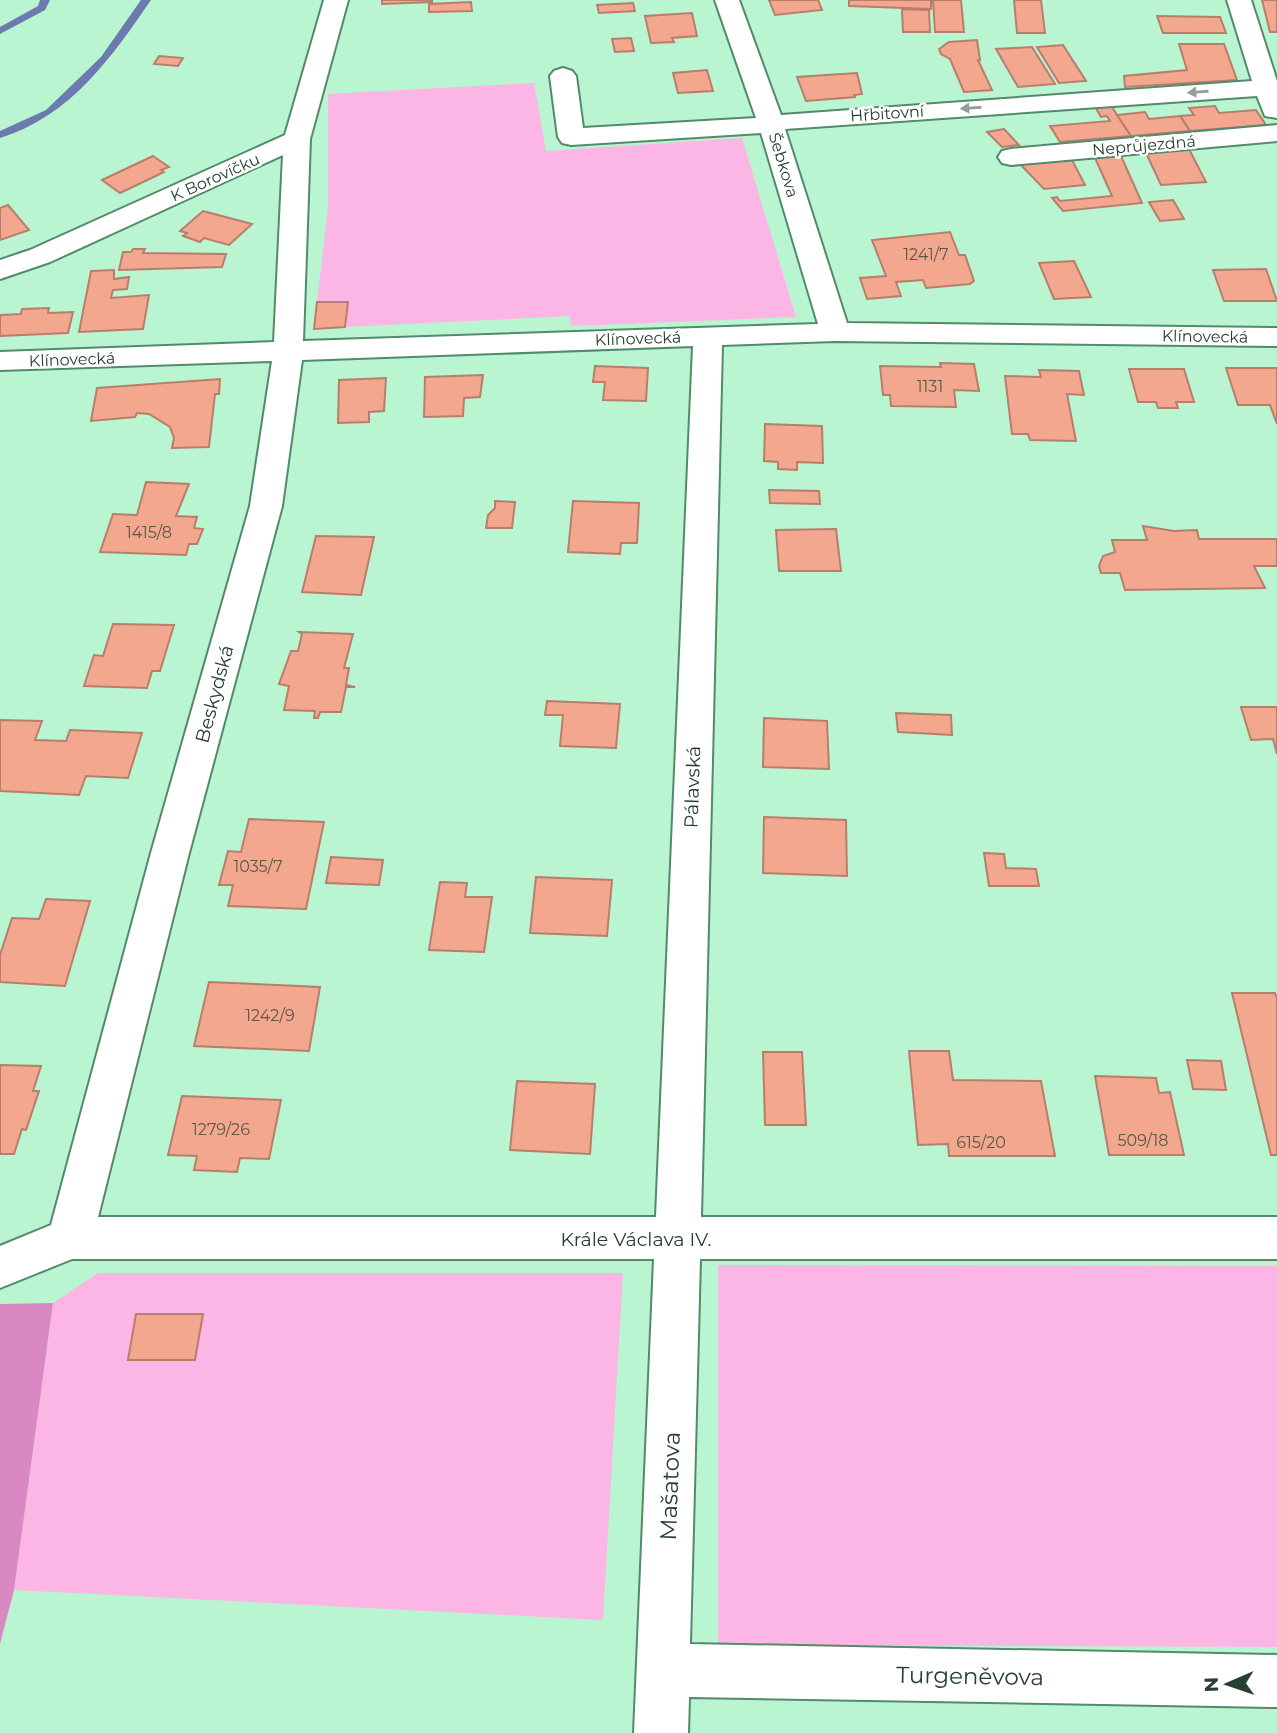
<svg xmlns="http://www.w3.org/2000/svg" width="1277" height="1733" font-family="Montserrat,sans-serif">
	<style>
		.green { fill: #fcb6e6; fill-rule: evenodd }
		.forest { fill: #d988c1 }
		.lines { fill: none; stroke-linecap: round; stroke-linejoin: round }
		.stream { fill: #6d7ab0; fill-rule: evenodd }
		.building { fill: #f3a78e; stroke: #b87e6c; stroke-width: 2 }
		.minor-casing { stroke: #528a6b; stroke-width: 4 }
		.minor { fill: #fff; fill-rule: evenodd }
		.oneway { fill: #939f98 }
		.labels { text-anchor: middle; stroke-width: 5; stroke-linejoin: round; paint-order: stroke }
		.far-street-label { font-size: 16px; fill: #273f31; stroke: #fff }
		.number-label { font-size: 16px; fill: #5a5948 }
		.street-label { font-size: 19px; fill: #273f31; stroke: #fff }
		.near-street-label { font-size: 23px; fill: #273f31; stroke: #fff }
	</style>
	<rect width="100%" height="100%" fill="#b9f5d1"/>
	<g class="green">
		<polygon points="534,83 546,151 742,138 796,317 571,326 570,316 345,327 348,302 317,302 328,208 328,94"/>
		<polygon points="718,1265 1277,1266 1277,1647 718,1645"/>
		<path d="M98 1273H623L603 1620 14 1590 53 1303ZM136 1314H203L195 1359 128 1360Z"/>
	</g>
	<polygon class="forest" points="53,1303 14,1590 0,1644 0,1304"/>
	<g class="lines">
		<g class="stream">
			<polygon points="40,0 50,0 45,10 0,34 0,27 38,6"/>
			<path d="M141 0H151C111 58 71 116 0 138V131L46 110 101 57Z"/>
		</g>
	</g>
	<g class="building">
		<polygon points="382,0 432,0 432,2 382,4"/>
		<polygon points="769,0 818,0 822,10 775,15"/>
		<polygon points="849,0 931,0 931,9 849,6"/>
		<polygon points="933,0 961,0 964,32 935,32"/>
		<polygon points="1014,0 1041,0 1045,33 1017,33"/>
		<polygon points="1262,0 1277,0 1277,32 1270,32"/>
		<polygon points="471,2 472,11 429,12 429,4"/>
		<polygon points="633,3 635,11 599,13 597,5"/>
		<polygon points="902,9 929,10 930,32 903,32"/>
		<polygon points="692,13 697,36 672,38 674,42 651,43 645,16"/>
		<polygon points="1157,16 1220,17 1226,33 1163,33"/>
		<polygon points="631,38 634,51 615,52 612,39"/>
		<polygon points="977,40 980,60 978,60 992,90 964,92 950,59 941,54 939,49 949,42"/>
		<polygon points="1179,44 1224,44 1237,80 1125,87 1124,76 1187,70"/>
		<polygon points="1063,45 1086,81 1059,83 1037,47"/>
		<polygon points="1032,47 1055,84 1018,87 996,49"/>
		<polygon points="159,56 183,58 178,66 154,64"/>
		<polygon points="707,70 713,91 678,93 673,73"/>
		<polygon points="857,73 862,94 854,95 855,97 806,101 797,77"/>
		<polygon points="1110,104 1131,136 1060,142 1050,126 1110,121 1107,116 1101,117 1094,105"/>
		<polygon points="1215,106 1219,113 1256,110 1266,125 1190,131 1180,116 1194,115 1189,108"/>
		<polygon points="1145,112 1149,119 1180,116 1190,131 1131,136 1117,115"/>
		<polygon points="1004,129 1019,145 1002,147 987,132"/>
		<polygon points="1189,149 1206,182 1161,185 1146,153"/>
		<polygon points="153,156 169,167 161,170 164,172 120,193 102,180"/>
		<polygon points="1121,156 1142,203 1063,211 1052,198 1057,197 1060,201 1112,196 1095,158"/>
		<polygon points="1072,160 1085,185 1044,189 1020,164"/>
		<polygon points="1173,200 1184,219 1160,221 1149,202"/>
		<polygon points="8,205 29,230 0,240 0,208"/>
		<polygon points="203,211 252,224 229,245 204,238 200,242 183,236 187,233 180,231"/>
		<polygon points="950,232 959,255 965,255 974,281 970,284 926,288 923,280 896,282 901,296 867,299 860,278 886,276 872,240"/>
		<polygon points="133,249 145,249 143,253 226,254 222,267 119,270 123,252 131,252"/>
		<polygon points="1074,261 1091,297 1054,299 1039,263"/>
		<polygon points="1266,269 1277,301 1224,301 1213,270"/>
		<polygon points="114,270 114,279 129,277 127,289 113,290 111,298 149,295 143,329 79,332 91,271"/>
		<polygon points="317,302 348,302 345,327 314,329"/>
		<polygon points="49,308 48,313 73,312 68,333 0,336 0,315 21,314 22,309"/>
		<polygon points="940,363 974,364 979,391 954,390 956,407 891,406 890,395 883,395 880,366 941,367"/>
		<polygon points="595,366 648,368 646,401 603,400 605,382 593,382"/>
		<polygon points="1226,368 1277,368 1277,424 1270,405 1238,405"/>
		<polygon points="1129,369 1184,369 1194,402 1176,402 1178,408 1158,408 1156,402 1138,402"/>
		<polygon points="1039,370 1079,371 1084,395 1067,394 1076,441 1030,440 1028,434 1012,434 1005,376 1041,377"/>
		<polygon points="483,375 480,397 464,398 463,416 424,417 425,377"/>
		<polygon points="386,378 384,411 369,412 369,422 338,423 339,380"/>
		<polygon points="220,379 219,394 215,394 209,447 172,448 174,438 170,427 149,414 137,413 135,417 91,421 97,388"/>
		<polygon points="765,424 822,426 823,463 797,462 797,470 778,469 778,462 764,461"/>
		<polygon points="146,482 189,484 176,516 197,517 194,528 203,529 197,544 189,544 186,555 100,552 113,514 137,515"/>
		<polygon points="769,490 819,491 820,504 770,503"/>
		<polygon points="495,501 515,502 512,528 486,528 488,515 495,508"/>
		<polygon points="573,501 639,503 637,543 621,543 620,554 568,552"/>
		<polygon points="1143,526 1174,531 1197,530 1199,539 1277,539 1277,566 1254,566 1265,588 1125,590 1120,573 1101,573 1099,566 1103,556 1115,552 1112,540 1147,540"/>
		<polygon points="836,529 841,571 779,571 776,530"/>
		<polygon points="316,536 374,537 361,595 302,592"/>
		<polygon points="113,624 174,625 160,671 152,671 147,688 84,686 94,655 103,656"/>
		<polygon points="299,632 353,634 344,668 349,668 346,685 355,687 346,687 341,712 320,712 318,718 314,718 315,711 284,710 289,686 279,684 291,651 298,651 302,634"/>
		<polygon points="547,701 620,704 616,748 560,746 563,715 545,715"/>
		<polygon points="1241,707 1277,707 1277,754 1273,739 1251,740"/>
		<polygon points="896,713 951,715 952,735 898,732"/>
		<polygon points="764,718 827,721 829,769 763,767"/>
		<polygon points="0,720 42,721 35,740 66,741 70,730 142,733 128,778 86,776 79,795 0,791"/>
		<polygon points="764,817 846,820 847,876 763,873"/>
		<polygon points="249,819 324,822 306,909 228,906 233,885 219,885 228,851 241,852"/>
		<polygon points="984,853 1004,854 1006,868 1036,869 1039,886 989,886"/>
		<polygon points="331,857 383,860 379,885 326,883"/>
		<polygon points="536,877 612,880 607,936 530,933"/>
		<polygon points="440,882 467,883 465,897 492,897 484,952 429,950"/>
		<polygon points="46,899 90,901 65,986 0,982 0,955 12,918 39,919"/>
		<polygon points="209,982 320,987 309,1051 194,1046"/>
		<polygon points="1232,993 1275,993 1277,998 1277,1155 1271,1155"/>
		<polygon points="909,1051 949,1051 953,1080 1041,1081 1055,1156 949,1156 948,1144 918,1145"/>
		<polygon points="763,1052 802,1052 806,1125 765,1125"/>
		<polygon points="1187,1060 1221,1061 1226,1090 1193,1089"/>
		<polygon points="0,1065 41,1066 33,1091 39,1091 26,1130 22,1129 14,1154 0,1154"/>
		<polygon points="1095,1076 1156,1078 1159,1093 1170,1092 1184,1155 1109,1155"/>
		<polygon points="517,1081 595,1084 590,1154 510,1150"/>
		<polygon points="182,1096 281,1100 269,1159 240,1158 237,1172 194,1170 197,1156 168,1155"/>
		<polygon points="136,1314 203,1314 195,1360 128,1360"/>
	</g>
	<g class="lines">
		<g class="minor-casing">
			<g id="minor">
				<path d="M324 0H348L310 139 303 341 818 324 761 133 571 145 562 143 558 137 550 76 554 71 563 68 572 71 576 76 583 128 756 118 715 0H739L781 115 1252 81 1227 0H1251L1277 81V118L1265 116 1257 96 785 129 847 323 1277 328V346L835 341 722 345 701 1217H1277V1259H700L690 1644 1277 1655V1707L689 1697 688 1733H634L654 1259H72L0 1288V1246L51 1225 151 853 250 506 272 361 0 370V352L274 342 283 155 50 262 0 279V260L30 250 285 135ZM693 346 656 1217H98L189 853 282 506 302 360Z"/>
				<polygon points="1277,125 1277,141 1011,165 1002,163 998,157 1002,151 1011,149"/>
			</g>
		</g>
		<use href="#minor" class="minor"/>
	</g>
	<defs><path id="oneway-solid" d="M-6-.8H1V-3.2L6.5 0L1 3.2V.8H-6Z" transform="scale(1.75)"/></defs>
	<g class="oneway">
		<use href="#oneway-solid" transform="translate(1198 92) rotate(176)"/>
		<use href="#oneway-solid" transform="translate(971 108) rotate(176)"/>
	</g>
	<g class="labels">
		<g class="far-street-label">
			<text transform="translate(887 113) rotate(-4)" y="6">Hřbitovní</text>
			<text transform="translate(1144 145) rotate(-5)" y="6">Neprůjezdná</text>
			<text transform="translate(784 165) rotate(73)" y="6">Šebkova</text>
			<text transform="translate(215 177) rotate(-24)" y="6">K Borovíčku</text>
			<text transform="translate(1205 336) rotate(1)" y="6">Klínovecká</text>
			<text transform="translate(638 338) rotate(-2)" y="6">Klínovecká</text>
			<text transform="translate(72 359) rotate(-2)" y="6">Klínovecká</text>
		</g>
		<g class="number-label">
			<text x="926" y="260">1241/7</text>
			<text x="930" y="392">1131</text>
			<text x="149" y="538">1415/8</text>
			<text x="258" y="872">1035/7</text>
			<text x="270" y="1021">1242/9</text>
			<text x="221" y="1135">1279/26</text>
			<text x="1143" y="1146">509/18</text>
			<text x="981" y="1148">615/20</text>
		</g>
		<g class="street-label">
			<text transform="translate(214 694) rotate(-75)" y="7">Beskydská</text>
			<text transform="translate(692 787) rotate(-88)" y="7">Pálavská</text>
			<text x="636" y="1246">Krále Václava IV.</text>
		</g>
		<g class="near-street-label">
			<text transform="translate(670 1486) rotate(-88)" y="8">Mašatova</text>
			<text transform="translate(970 1676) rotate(1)" y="8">Turgeněvova</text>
		</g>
	</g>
	<g transform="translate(1228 1684) rotate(268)" stroke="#ffffff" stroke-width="5" paint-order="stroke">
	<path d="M0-5L12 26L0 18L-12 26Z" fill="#273f31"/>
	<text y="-10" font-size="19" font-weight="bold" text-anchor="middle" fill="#273f31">N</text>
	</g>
</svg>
